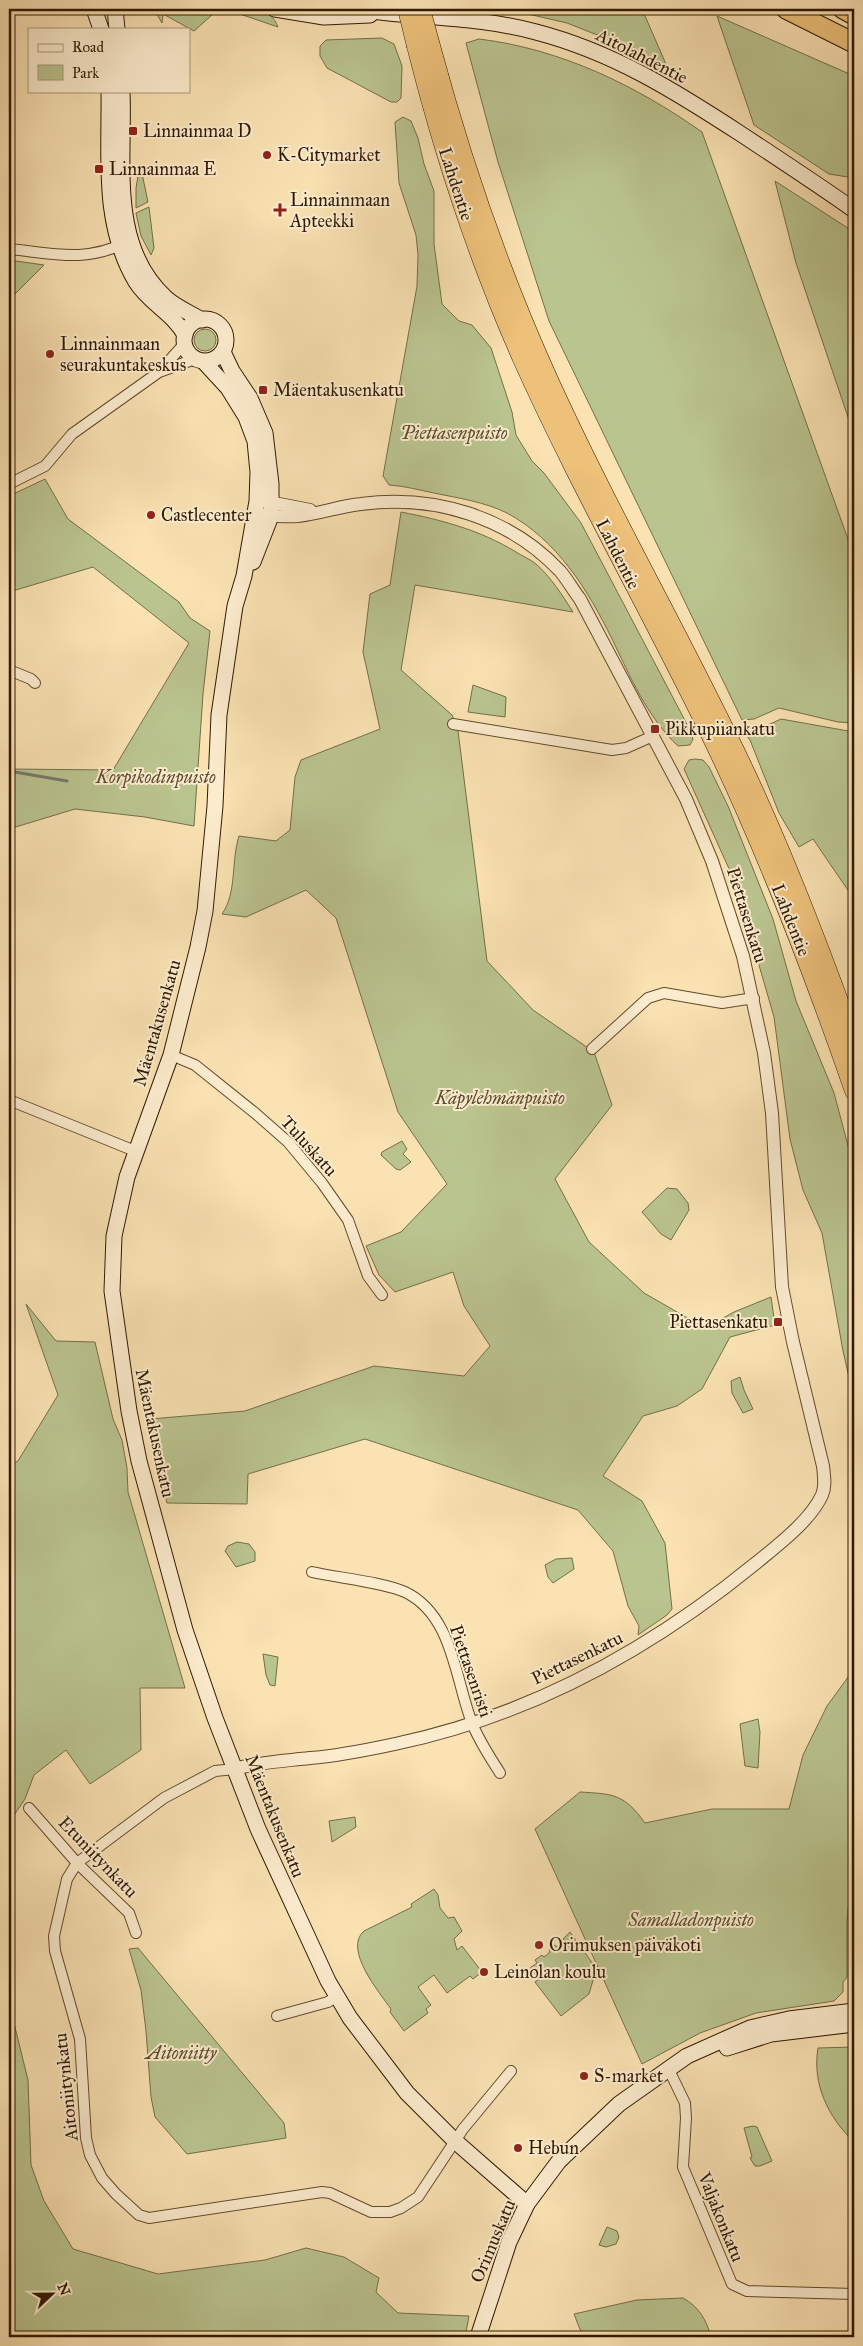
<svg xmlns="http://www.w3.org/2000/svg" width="863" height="2346" font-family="'IM FELL Great Primer',serif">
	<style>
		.green { fill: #bac48f; stroke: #756e48 }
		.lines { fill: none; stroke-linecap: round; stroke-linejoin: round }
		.stream { stroke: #737b6c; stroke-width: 3 }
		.minor-casing { stroke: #624b2e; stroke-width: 12 }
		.tertiary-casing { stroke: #624b2e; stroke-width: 14 }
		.secondary-casing { stroke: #301901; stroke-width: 17 }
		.trunk-casing { stroke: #301901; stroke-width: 19 }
		.motorway-casing { stroke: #301901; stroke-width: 21 }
		.minor { stroke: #fcecce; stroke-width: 10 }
		.tertiary { stroke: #fcecce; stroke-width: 12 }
		.secondary { stroke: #fcecce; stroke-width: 15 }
		.trunk { stroke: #edc17a; stroke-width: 18 }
		.motorway { stroke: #edc17a; stroke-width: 19 }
		.trunk-bridge-casing { stroke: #301901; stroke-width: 19; stroke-linecap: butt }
		.trunk-bridge { stroke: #edc17a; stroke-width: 18 }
		.poi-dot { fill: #8f2418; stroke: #fcecce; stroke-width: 2 }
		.labels { text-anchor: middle; stroke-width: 4; stroke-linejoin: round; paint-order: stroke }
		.street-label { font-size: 18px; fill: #301901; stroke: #fcecce }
		.poi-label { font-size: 18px; fill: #301901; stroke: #fcecce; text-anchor: start }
		.park-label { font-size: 18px; font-style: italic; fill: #594c2c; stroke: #fcecce }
	</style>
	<rect width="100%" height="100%" fill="#fae2b3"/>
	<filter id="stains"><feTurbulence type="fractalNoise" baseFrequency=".004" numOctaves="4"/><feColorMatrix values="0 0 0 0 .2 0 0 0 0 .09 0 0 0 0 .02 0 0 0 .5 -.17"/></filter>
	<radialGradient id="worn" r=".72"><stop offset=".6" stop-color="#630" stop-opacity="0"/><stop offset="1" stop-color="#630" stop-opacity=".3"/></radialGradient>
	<g class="green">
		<polygon points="154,9 207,9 213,11 213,14 194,31 163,14 162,23"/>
		<path d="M235 9C253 9 271 8 278 27L234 12Z"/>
		<polygon points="506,9 642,9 669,71 625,46 567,23"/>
		<polygon points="717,16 854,76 854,178 829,174 754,125"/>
		<polygon points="382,38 394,44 402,66 401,98 397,102 391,102 327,68 320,56 320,46 326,40"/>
		<path d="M479 39C561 49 635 85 702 132L854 556V723L838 722 779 708 754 719 742 720 549 321 498 162 466 43Z"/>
		<path d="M403 117 411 121 418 138 424 164 434 191V244L442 304 459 321 472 325 491 348 512 412 516 435 532 461 544 473 581 523 690 730 693 739 690 745 678 746C647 717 630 676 612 639 588 590 557 540 507 513 485 502 458 498 434 493 419 490 405 486 389 485L383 476 417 286 418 255 416 235 399 183 395 122Z"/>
		<polygon points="140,164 148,202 136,208 136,188"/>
		<polygon points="775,181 854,232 854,414 850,423 796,263"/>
		<polygon points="149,207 154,248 151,255 141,236 136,213"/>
		<polygon points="9,260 44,265 9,300"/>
		<circle cx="205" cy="340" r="11"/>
		<polygon points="45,479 68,519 179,602 190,618 210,631 203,694 194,826 145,817 75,809 9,829 9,769 113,770 189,643 93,567 9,592 9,496"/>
		<path d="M401 512C442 520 480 530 516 552 522 556 530 559 536 564 551 577 562 595 573 612L415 585 401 670 452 715 458 731 487 961 533 1010 594 1052 612 1105 555 1179 589 1242 644 1293 705 1328 734 1312 771 1297 775 1325 730 1337 702 1389 677 1406 643 1416 603 1476 642 1501 665 1543 672 1609 667 1615 638 1635 639 1626 628 1606 613 1551 578 1510 365 1439 248 1474 247 1504 167 1503 156 1466 150 1419 245 1411 374 1366 464 1376 490 1346 464 1306 453 1272 395 1292 379 1275 366 1246 401 1232 447 1184 398 1112 336 918 306 890 246 917 222 914C237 893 231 861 239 836L276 841 290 830 295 777 301 760 380 729 363 652 370 594 390 585Z"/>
		<polygon points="473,685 506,697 505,717 468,712"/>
		<polygon points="781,719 854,732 854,899 813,839 799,847 779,813 750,740 746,735"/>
		<polygon points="695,759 703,760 709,767 728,806 773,919 796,1001 834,1093 854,1168 854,1399 843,1351 822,1233 803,1190 790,1139 774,1017 735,882 684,769 689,760"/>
		<polygon points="402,1141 407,1149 403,1154 411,1162 400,1170 396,1169 381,1155 382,1152"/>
		<polygon points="667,1188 677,1189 688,1203 689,1210 671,1240 661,1234 642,1212"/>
		<polygon points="26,1304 56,1341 95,1342 113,1419 122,1440 127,1468 128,1492 185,1688 140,1688 141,1750 90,1784 66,1750 34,1775 25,1799 10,1821 9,1842 9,1465 18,1461 58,1395"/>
		<polygon points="740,1377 744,1390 753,1409 743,1413 732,1393 731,1381"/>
		<polygon points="237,1542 249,1544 255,1552 255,1561 236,1567 225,1551 228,1546"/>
		<polygon points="572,1558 574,1569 553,1583 548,1577 545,1565 556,1559"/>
		<polygon points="263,1654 278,1657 275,1686 270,1685 266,1675"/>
		<path d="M854 1669V1847L847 1921V1977L843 1982V1992L834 2001 756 2013 700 2033 642 2064 535 1829 580 1792C614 1794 624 1794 645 1823L712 1809H789L803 1755 827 1706Z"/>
		<polygon points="758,1719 760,1732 758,1768 745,1766 740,1724"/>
		<polygon points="355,1817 356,1827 332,1842 329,1821"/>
		<path d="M434 1889 438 1895 440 1908 448 1918 454 1917 462 1931 454 1939 457 1950 462 1946 482 1972 473 1979 470 1976 447 1993 434 1975 418 1987 431 2005 426 2009 428 2013 404 2031 390 2012 391 2009C379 1992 343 1949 364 1931L412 1907 411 1904Z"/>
		<polygon points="570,1932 593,1964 594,1977 589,1994 561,2016 535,1982 539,1979 530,1968 537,1963 535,1960 542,1955 544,1957 550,1952 549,1950 555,1945 557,1947 565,1941 563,1939"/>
		<polygon points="138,1948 284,2123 286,2138 187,2154 155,2117 151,2097 146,2031 141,1990 129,1949"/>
		<polygon points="9,2003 28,2080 31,2165 44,2201 73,2249 158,2274 265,2260 306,2248 344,2257 379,2278 376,2292 398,2313 469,2316 465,2337 9,2337"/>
		<path d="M854 2047V2142C828 2117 812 2084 818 2048Z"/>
		<polygon points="753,2126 757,2127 772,2161 760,2166 755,2166 750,2158 752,2157 744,2128"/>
		<polygon points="607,2227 617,2231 619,2237 616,2244 606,2247 599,2245"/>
		<path d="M683 2298C699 2307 706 2319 711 2337H583L574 2314 637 2300Z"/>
	</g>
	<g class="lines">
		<polyline class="stream" points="9,771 67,781"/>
		<g class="minor-casing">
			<g id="minor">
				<path d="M9 249C52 253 84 263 125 243"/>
				<polyline points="160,371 184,344"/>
				<polyline points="9,484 45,466 72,434 159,372 195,359"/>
				<polyline points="9,670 31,679 35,683"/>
				<polyline points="453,724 612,750 626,748 653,736"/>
				<polyline points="592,1049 648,998 664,993 722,1003 754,998"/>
				<polyline points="171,1055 195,1065 255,1113 288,1142 322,1183 348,1220 368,1276 382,1295"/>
				<polyline points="9,1100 135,1151"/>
				<path d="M312 1572C338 1578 383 1582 405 1592 453 1615 455 1679 472 1723 479 1741 490 1757 500 1773"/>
				<polyline points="235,1769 215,1771 164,1798 77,1863 67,1879 54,1936 55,1951 80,2039 86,2138 90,2155 102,2178 116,2194 139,2215 149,2218 322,2192 330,2193 371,2212 390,2212 401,2208 418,2197 463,2129 511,2071"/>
				<polyline points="29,1808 77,1863 129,1913 136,1933"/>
				<polyline points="277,2016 328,2002 337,1996"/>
				<polyline points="669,2070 685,2103 686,2118 683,2167 732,2284 747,2291 854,2294"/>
			</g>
		</g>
		<g class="tertiary-casing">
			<g id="tertiary">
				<polyline points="264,501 310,510"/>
				<path d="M235 1769C259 1762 284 1761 310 1758 338 1756 367 1750 395 1744 529 1716 651 1649 756 1563 777 1546 811 1520 822 1495 826 1486 824 1476 823 1466L793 1342 782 1287 772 1113 764 1053 743 956 712 861 686 799 580 599C573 590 567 579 560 571 509 517 434 494 361 504 340 506 319 514 298 516 286 517 275 516 263 515"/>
			</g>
		</g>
		<g class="secondary-casing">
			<g id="secondary">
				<polyline points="94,9 101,29"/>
				<polyline points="115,9 117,29"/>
				<polyline points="275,9 324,17 370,15"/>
				<path d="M356 9C416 18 477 16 536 32 613 52 675 91 741 134 779 159 817 184 854 210"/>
				<path d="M109 91C110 157 101 223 136 282 149 303 173 313 185 335"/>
				<path d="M122 91C125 161 108 245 166 298 176 307 190 313 202 320"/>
				<circle cx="205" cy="340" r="21"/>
				<polyline points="223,352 232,371 250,398 265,433 271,484 271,516 253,562"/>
				<polyline points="204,362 228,388 246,417 255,441 258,472 257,501 244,576 235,606 219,715 215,806 205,911 198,947 171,1055 127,1177 114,1236 112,1291 129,1411 139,1461 185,1630 215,1718 258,1829 328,1981 350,2018 407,2093 455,2141 527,2204"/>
				<polyline points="727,2048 771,2034 854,2024"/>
				<polyline points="478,2337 509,2242 527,2204 559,2161 619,2104 687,2056 750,2028 789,2019 854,2011"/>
			</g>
		</g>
		<g class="trunk-casing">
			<g id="trunk">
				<path d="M416 46C443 153 477 258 522 359 578 484 646 603 706 726 764 844 811 967 854 1091"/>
				<path d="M431 46C462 161 500 272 549 380 609 512 682 638 744 769 786 858 821 950 854 1042"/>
			</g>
		</g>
		<g class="motorway-casing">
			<g id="motorway">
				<polyline points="786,9 854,43"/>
				<polyline points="843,9 854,15"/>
			</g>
		</g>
		<use href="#minor" class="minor"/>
		<use href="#tertiary" class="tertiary"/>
		<use href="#secondary" class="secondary"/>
		<use href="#trunk" class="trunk"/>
		<use href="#motorway" class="motorway"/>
		<g class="trunk-bridge-casing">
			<g id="trunk-bridge">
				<polyline points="407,9 416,46"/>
				<polyline points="421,9 431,46"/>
			</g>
		</g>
		<use href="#trunk-bridge" class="trunk-bridge"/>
	</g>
	<g class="poi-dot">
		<rect x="128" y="126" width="10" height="10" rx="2.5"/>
		<circle cx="267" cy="155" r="5"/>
		<rect x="94" y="164" width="10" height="10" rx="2.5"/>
		<path d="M277.5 202.5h5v5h5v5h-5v5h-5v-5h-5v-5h5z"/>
		<circle cx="50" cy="354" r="5"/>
		<rect x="258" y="385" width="10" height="10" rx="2.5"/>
		<circle cx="151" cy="515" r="5"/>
		<rect x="650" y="724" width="10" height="10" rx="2.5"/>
		<rect x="773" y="1317" width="10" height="10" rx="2.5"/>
		<circle cx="539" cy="1945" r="5"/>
		<circle cx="484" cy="1972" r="5"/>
		<circle cx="584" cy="2076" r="5"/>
		<circle cx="518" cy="2148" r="5"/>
	</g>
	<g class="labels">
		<g class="street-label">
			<text transform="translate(642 56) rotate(27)" y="6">Aitolahdentie</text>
			<text transform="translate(456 184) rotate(72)" y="6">Lahdentie</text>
			<text transform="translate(618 554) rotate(63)" y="6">Lahdentie</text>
			<text transform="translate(747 915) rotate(73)" y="6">Piettasenkatu</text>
			<text transform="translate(791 920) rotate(68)" y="6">Lahdentie</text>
			<text transform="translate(157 1023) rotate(-74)" y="6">Mäentakusenkatu</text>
			<text transform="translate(309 1146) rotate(48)" y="6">Tuluskatu</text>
			<text transform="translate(155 1433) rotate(78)" y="6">Mäentakusenkatu</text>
			<text transform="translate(577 1658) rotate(-26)" y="6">Piettasenkatu</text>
			<text transform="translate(471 1671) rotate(71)" y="6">Piettasenristi</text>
			<text transform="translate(275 1816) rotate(68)" y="6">Mäentakusenkatu</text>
			<text transform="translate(98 1857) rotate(46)" y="6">Etuniitynkatu</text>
			<text transform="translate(66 2087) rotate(-96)" y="6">Aitoniitynkatu</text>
			<text transform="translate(721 2217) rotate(68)" y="6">Valjakonkatu</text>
			<text transform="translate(493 2241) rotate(-67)" y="6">Orimuskatu</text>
		</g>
		<g class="poi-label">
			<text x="143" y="137">Linnainmaa D</text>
			<text x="277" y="161">K-Citymarket</text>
			<text x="109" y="175">Linnainmaa E</text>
			<text x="290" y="206">Linnainmaan<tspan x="290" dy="21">Apteekki</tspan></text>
			<text x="60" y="350">Linnainmaan<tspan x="60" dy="21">seurakuntakeskus</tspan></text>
			<text x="273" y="396">Mäentakusenkatu</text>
			<text x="161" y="521">Castlecenter</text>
			<text x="665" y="735">Pikkupiiankatu</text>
			<text x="768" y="1328" text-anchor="end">Piettasenkatu</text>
			<text x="549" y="1951">Orimuksen päiväkoti</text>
			<text x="494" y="1978">Leinolan koulu</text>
			<text x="594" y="2082">S-market</text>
			<text x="528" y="2154">Hebun</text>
		</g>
		<g class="park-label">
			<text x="454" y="439">Piettasenpuisto</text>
			<text x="156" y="783">Korpikodinpuisto</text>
			<text x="500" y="1104">Käpylehmänpuisto</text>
			<text x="691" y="1926">Samalladonpuisto</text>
			<text x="181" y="2059">Aitoniitty</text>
		</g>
	</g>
	<rect width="863" height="2346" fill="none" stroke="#fae2b3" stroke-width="30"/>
	<rect x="10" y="10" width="843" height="2326" fill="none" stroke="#301901" stroke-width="2.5"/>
	<rect x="15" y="15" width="833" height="2316" fill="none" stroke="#301901"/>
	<rect x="28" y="28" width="162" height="65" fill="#fcecce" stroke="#aa987c"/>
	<rect x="38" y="44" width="25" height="8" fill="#fcecce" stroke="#aa987c"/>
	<text x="72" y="52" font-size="15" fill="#301901">Road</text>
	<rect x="38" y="65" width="25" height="15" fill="#bac48f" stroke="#aa987c"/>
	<text x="72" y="78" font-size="15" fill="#301901">Park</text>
	<g transform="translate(52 2294) rotate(68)" stroke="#fcecce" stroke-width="4" paint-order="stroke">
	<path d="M0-4L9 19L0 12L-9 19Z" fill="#301901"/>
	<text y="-8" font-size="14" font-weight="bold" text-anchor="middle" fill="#301901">N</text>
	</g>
	<rect width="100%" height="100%" filter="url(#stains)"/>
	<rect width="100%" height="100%" fill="url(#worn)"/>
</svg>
